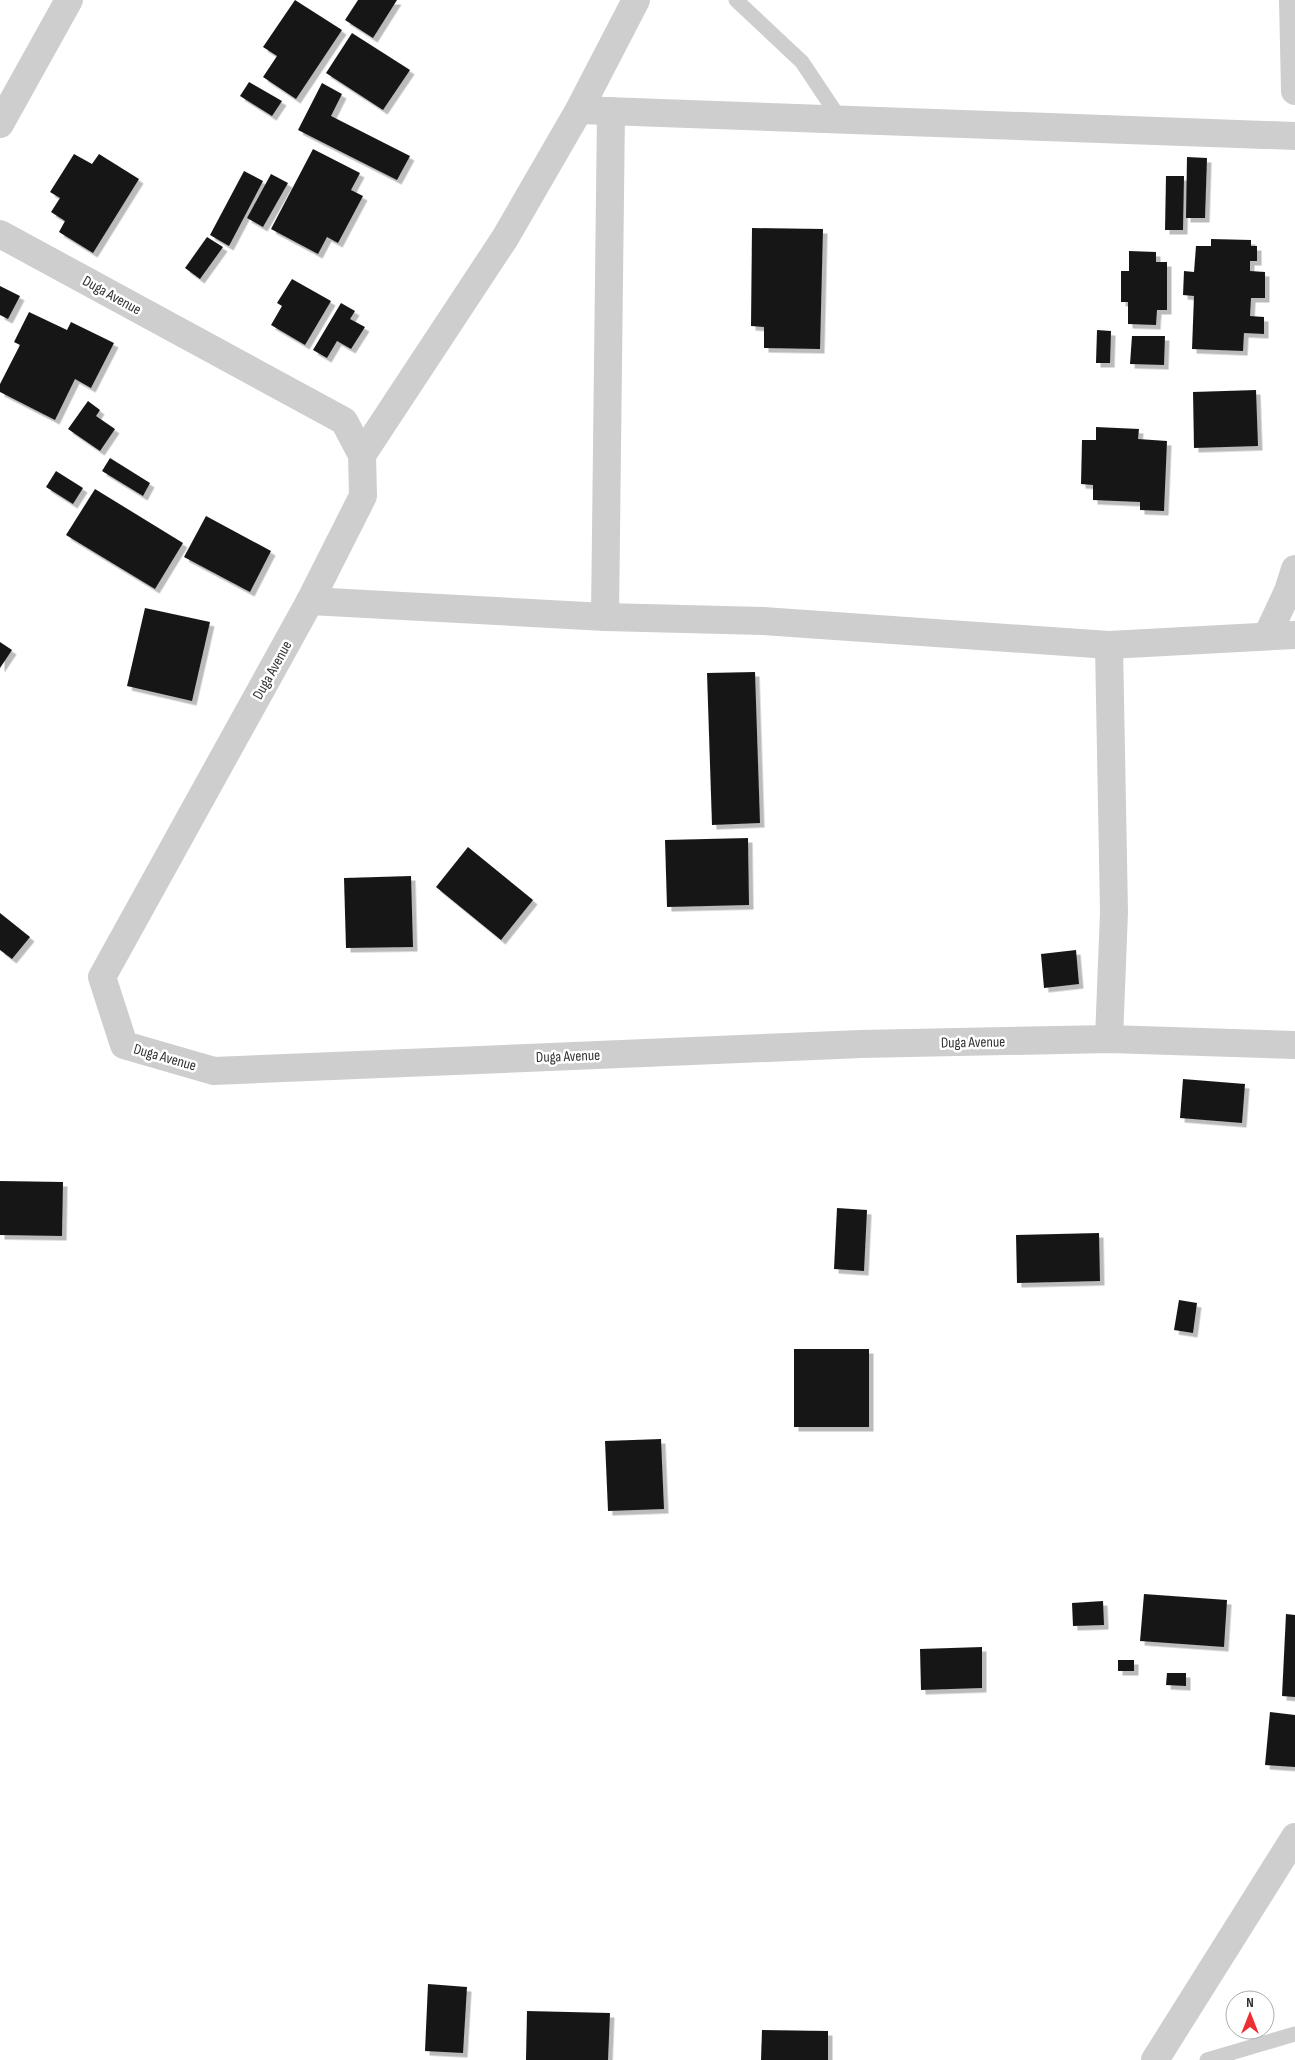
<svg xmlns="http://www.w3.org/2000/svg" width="1295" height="2060" font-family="'Sofia Sans Condensed',sans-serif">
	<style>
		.building { fill: #181818; filter: url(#shadow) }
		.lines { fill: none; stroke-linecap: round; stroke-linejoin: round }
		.service { stroke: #cecece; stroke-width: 15 }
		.minor { stroke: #cecece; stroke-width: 28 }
		.labels { text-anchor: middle; stroke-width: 5; stroke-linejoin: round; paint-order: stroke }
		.street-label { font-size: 15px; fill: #313131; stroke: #fff }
	</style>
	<defs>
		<filter id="shadow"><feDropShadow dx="4.5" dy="4.5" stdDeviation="0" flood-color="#0004"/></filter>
	</defs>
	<rect width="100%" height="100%" fill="#fff"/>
	<g class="building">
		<polygon points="295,0 342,30 296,99 263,77 277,56 263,47"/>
		<polygon points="358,0 397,0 373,38 345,20"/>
		<polygon points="352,33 410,70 383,110 326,73"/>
		<polygon points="249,82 282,101 272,116 240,96"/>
		<polygon points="322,83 342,94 331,116 410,156 397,180 298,130"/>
		<polygon points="313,149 360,173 351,190 363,196 338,243 327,237 318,254 271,229"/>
		<polygon points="74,154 92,164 99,154 139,179 93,253 59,232 65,221 51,212 60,198 50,192"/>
		<polygon points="1187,157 1207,158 1205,218 1186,218"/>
		<polygon points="244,171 263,181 229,246 210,235"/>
		<polygon points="271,174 288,183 263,227 247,218"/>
		<polygon points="1166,176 1184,176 1183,230 1165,230"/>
		<polygon points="752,228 823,229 820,349 764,348 764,327 751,326"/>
		<polygon points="207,237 223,247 200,279 185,268"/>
		<polygon points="1211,239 1251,240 1251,246 1257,246 1257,261 1250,261 1250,271 1265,272 1265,298 1251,298 1250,316 1264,317 1264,334 1244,333 1243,351 1192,349 1194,296 1183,295 1184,271 1194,272 1196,246 1211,246"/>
		<polygon points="1129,251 1156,252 1156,262 1167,262 1167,310 1157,310 1156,325 1128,324 1128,302 1121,302 1121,271 1129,271"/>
		<polygon points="292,279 331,301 305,345 271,325 282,306 277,303"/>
		<polygon points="0,286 20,296 8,319 0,315"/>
		<polygon points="341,303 355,311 350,319 365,327 351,349 337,341 327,358 313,350"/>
		<polygon points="29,312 67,330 71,322 114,343 91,388 75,379 55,420 0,392 0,384 20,345 14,342"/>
		<polygon points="1097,330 1111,331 1110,363 1096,363"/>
		<polygon points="1132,336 1165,336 1164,365 1130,364"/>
		<polygon points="1256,390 1258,446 1194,448 1193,392"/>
		<polygon points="88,401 100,410 96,416 115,429 100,451 68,429"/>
		<polygon points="1096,427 1139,429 1138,439 1167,441 1164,511 1140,510 1140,502 1093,500 1093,485 1081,484 1082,440 1096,440"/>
		<polygon points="110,458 150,483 143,496 102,471"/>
		<polygon points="56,471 83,488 73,504 46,487"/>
		<polygon points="95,489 183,543 155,589 66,535"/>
		<polygon points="206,516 271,551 250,592 184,557"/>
		<polygon points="145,608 210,622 192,701 127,686"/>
		<polygon points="0,642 12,650 0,668"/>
		<polygon points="755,672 760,823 712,825 707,673"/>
		<polygon points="748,838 749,905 667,907 665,840"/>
		<polygon points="468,847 533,900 501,940 436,887"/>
		<polygon points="411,876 413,947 346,948 344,878"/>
		<polygon points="0,913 30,937 12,959 0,950"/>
		<polygon points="1076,950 1079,984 1044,988 1041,954"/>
		<polygon points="1183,1079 1245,1084 1242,1123 1180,1118"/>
		<polygon points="0,1181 63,1182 62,1236 0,1235"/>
		<polygon points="837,1208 867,1210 864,1271 834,1269"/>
		<polygon points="1099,1233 1100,1281 1017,1283 1016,1235"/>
		<polygon points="1179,1300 1197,1303 1193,1333 1174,1330"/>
		<rect x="794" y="1349" width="75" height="78"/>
		<polygon points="661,1439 664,1509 608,1511 605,1441"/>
		<polygon points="1144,1594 1227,1600 1224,1647 1140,1641"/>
		<polygon points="1103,1601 1104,1625 1073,1626 1072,1603"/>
		<polygon points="1286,1614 1295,1615 1295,1697 1282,1696"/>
		<polygon points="982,1647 982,1688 921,1690 920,1649"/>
		<rect x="1118" y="1660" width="16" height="11"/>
		<polygon points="1167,1673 1186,1673 1186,1686 1166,1685"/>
		<polygon points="1270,1712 1295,1715 1295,1767 1265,1765"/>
		<polygon points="428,1984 467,1987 463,2053 425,2051"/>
		<polygon points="527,2011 610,2013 608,2060 526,2060"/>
		<polygon points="762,2030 828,2031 828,2060 761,2060"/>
	</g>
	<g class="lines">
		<g class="service">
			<polyline points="736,0 802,62 840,119"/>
			<polyline points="1207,2060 1295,2034"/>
		</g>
		<g class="minor">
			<polyline points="1293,0 1295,91"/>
			<polyline points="579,110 1295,136"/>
			<polyline points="0,124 69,0"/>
			<polyline points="0,234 344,421 362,455 363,496 310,601 102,977 124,1045 214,1071 861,1044 1109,1039 1295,1045"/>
			<polyline points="362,455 505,238 579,110 636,0"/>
			<polyline points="310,601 605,617 763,621 1109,645 1295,635"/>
			<polyline points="605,617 611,111"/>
			<polyline points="1267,636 1288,591 1295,569"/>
			<polyline points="1109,645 1114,912 1109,1039"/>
			<polyline points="1155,2060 1295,1837"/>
		</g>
	</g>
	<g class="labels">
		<g class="street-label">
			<text transform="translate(112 295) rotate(29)" y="5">Duga Avenue</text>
			<text transform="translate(272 670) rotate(-61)" y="5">Duga Avenue</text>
			<text transform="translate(973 1042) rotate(-1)" y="5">Duga Avenue</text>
			<text transform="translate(568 1056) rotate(-2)" y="5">Duga Avenue</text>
			<text transform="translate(165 1057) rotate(16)" y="5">Duga Avenue</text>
		</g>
	</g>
	<g transform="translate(1250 2015)"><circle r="24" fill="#ffffff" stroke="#adadad"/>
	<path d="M0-4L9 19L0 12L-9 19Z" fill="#ed2e32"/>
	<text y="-8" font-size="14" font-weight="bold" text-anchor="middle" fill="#313131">N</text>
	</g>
</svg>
